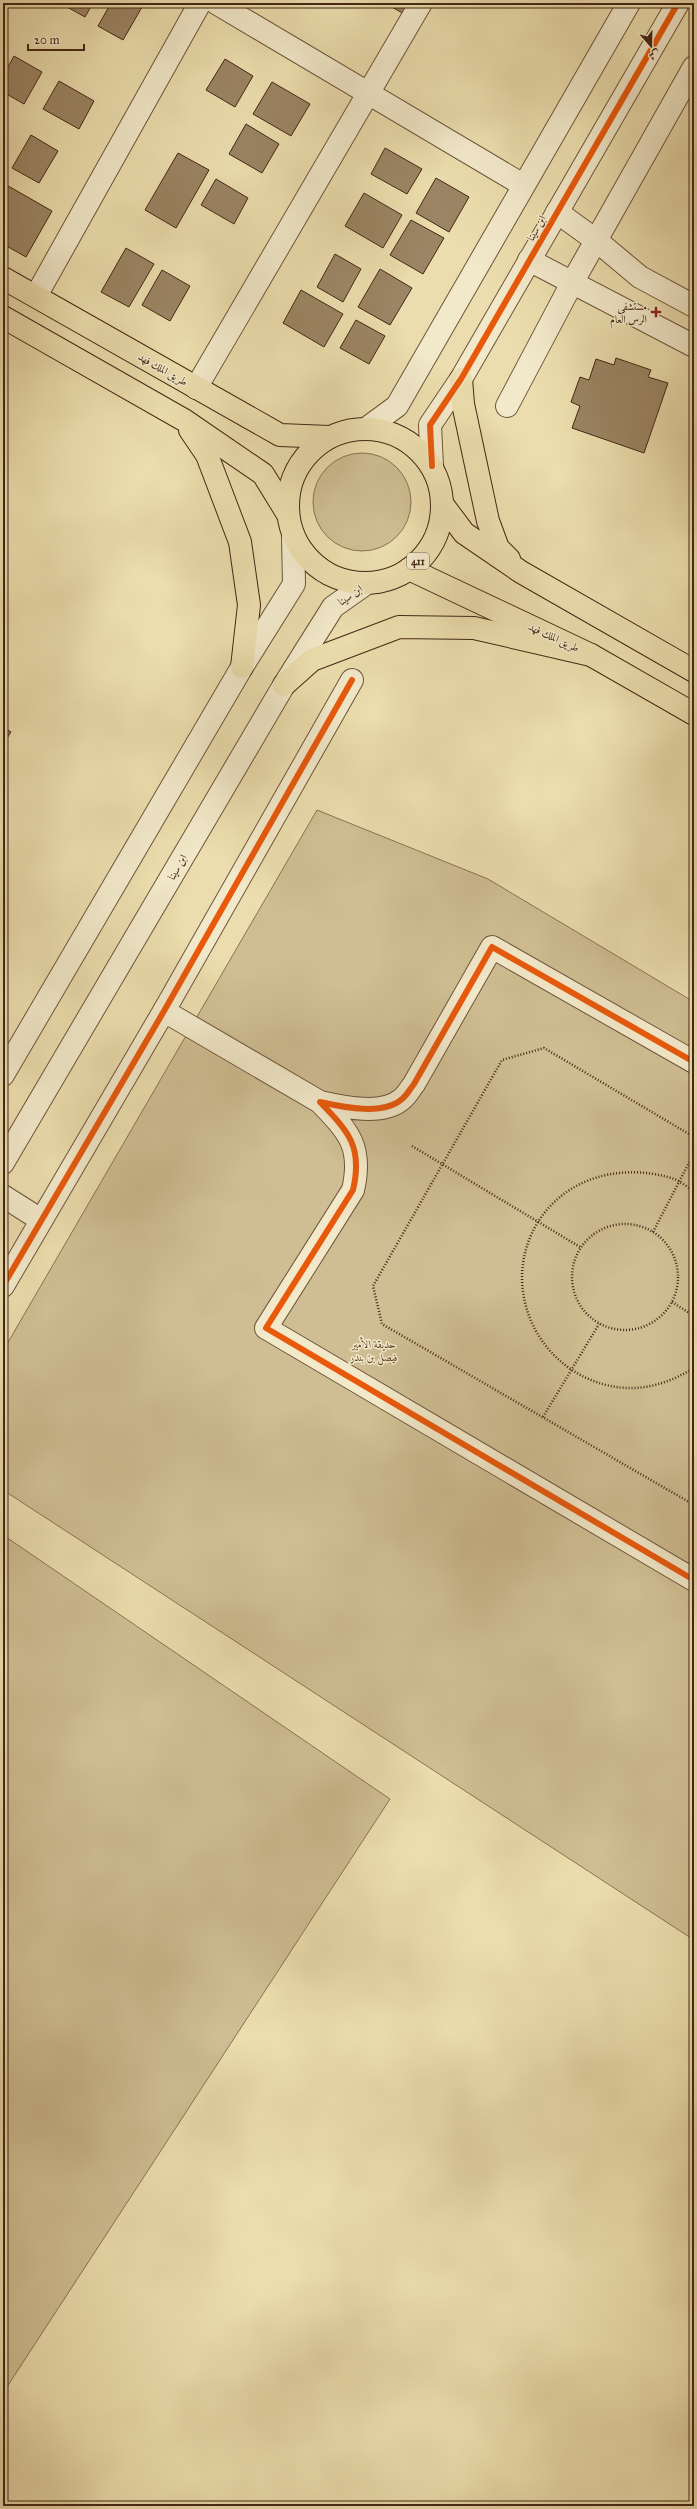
<svg xmlns="http://www.w3.org/2000/svg" width="697" height="2509" font-family="'IM FELL Great Primer',Amiri,serif">
	<style>
		.green { fill: #cfbe93; stroke: #8a7254 }
		.building { fill: #9b8564; stroke: #442615 }
		.lines { fill: none; stroke-linecap: round; stroke-linejoin: round }
		.minor-casing { stroke: #6e543b; stroke-width: 24 }
		.major-casing { stroke: #442615; stroke-width: 24 }
		.path { stroke: #442615; stroke-width: 2.5; stroke-dasharray: 1 2; stroke-linecap: butt }
		.minor { stroke: #f2e9ca; stroke-width: 22 }
		.major { stroke: #ebddad; stroke-width: 22 }
		.cycleway-casing { stroke: #f2e9ca; stroke-width: 8 }
		.cycleway { stroke: #e8590c; stroke-width: 6 }
		.poi-dot { fill: #8f2418; stroke: #f2e9ca; stroke-width: 1.5 }
		.labels { text-anchor: middle; stroke-width: 3; stroke-linejoin: round; paint-order: stroke }
		.shield { fill: #f2e9ca; stroke: #78604b; stroke-width: 1 }
		.shield-label { font-size: 10px; font-weight: bold; fill: #442615 }
		.street-label { font-size: 11px; fill: #442615; stroke: #f2e9ca }
		.poi-label { font-size: 11px; fill: #442615; stroke: #f2e9ca; text-anchor: end }
		.park-label { font-size: 11px; font-style: italic; fill: #60442e; stroke: #f2e9ca }
	</style>
	<rect width="100%" height="100%" fill="#ebddad"/>
	<filter id="stains"><feTurbulence type="fractalNoise" baseFrequency=".005" numOctaves="4"/><feColorMatrix values="0 0 0 0 .2 0 0 0 0 .09 0 0 0 0 .02 0 0 0 .5 -.17"/></filter>
	<radialGradient id="worn" r=".72"><stop offset=".6" stop-color="#630" stop-opacity="0"/><stop offset="1" stop-color="#630" stop-opacity=".3"/></radialGradient>
	<g class="green">
		<circle cx="362" cy="502" r="49"/>
		<polygon points="317,810 488,879 694,1002 694,1940 3,1490 3,1351"/>
		<polygon points="3,1535 390,1799 3,2393"/>
	</g>
	<g class="building">
		<polygon points="60,3 93,3 85,17"/>
		<polygon points="111,3 134,3 142,7 123,40 98,26"/>
		<polygon points="385,3 410,3 404,14"/>
		<polygon points="14,56 42,72 24,104 3,92 3,76"/>
		<polygon points="225,59 253,76 235,107 206,90"/>
		<polygon points="59,81 94,101 79,129 43,109"/>
		<polygon points="272,82 310,104 291,136 253,114"/>
		<polygon points="246,124 279,144 262,173 229,154"/>
		<polygon points="31,135 58,151 39,183 12,168"/>
		<polygon points="385,148 422,169 407,194 371,174"/>
		<polygon points="178,153 209,170 176,228 145,210"/>
		<polygon points="436,178 469,197 449,232 416,213"/>
		<polygon points="216,179 248,198 234,224 201,205"/>
		<polygon points="3,183 52,211 26,257 3,244"/>
		<polygon points="364,193 402,215 383,248 345,226"/>
		<polygon points="411,220 444,238 423,274 390,255"/>
		<polygon points="126,248 154,264 129,307 101,292"/>
		<polygon points="335,254 361,269 343,302 317,287"/>
		<polygon points="380,269 412,288 390,325 358,307"/>
		<polygon points="162,270 190,286 170,321 142,305"/>
		<polygon points="301,290 343,314 324,347 283,323"/>
		<polygon points="356,320 385,336 369,364 340,348"/>
		<polygon points="616,358 651,370 648,377 668,383 644,453 572,428 580,406 571,402 580,377 589,380 596,359 614,365"/>
		<polygon points="3,727 11,732 3,744"/>
	</g>
	<g class="lines">
		<g class="minor-casing">
			<g id="minor">
				<polyline points="216,3 523,185"/>
				<polyline points="557,212 597,241 640,277 694,306"/>
				<polyline points="529,260 694,346"/>
				<polyline points="36,296 200,3"/>
				<polyline points="196,388 421,3"/>
				<polyline points="507,406 572,283 694,67"/>
				<polyline points="367,428 397,406 629,3"/>
				<polyline points="432,466 430,425 461,379 678,3"/>
				<polyline points="164,1011 320,1102"/>
				<path d="M694 1062 492 947 414 1084C410 1089 407 1095 402 1099 383 1116 343 1107 320 1102 349 1132 363 1147 353 1190L266 1328 694 1580"/>
				<polyline points="3,1075 242,667 294,584 293,536"/>
				<polyline points="3,1163 284,685 333,607 367,583"/>
				<polyline points="3,1196 41,1220"/>
				<polyline points="3,1286 164,1011 352,680"/>
			</g>
		</g>
		<g class="major-casing">
			<g id="major">
				<polyline points="3,278 280,435 329,437"/>
				<polyline points="3,317 184,420 263,474 287,513"/>
				<polyline points="461,379 463,404 488,521 498,548 509,559"/>
				<circle cx="365" cy="506" r="77"/>
				<polyline points="190,430 207,455 240,542 249,605 242,667"/>
				<polyline points="443,505 464,533 521,572 694,671"/>
				<polyline points="409,569 591,655 694,714"/>
				<polyline points="284,685 312,660 399,627 474,628 591,655"/>
			</g>
		</g>
		<g class="path">
			<polyline points="694,1137 544,1048 502,1060 373,1286 382,1324 694,1505"/>
			<polyline points="412,1146 580,1247"/>
			<path d="M694 1191C687 1187 679 1180 671 1178 622 1163 566 1177 538 1222 502 1280 530 1355 591 1380 628 1395 661 1388 694 1368"/>
			<circle cx="625" cy="1277" r="53"/>
			<polyline points="653,1232 694,1153"/>
			<polyline points="672,1302 694,1316"/>
			<polyline points="543,1417 599,1324"/>
		</g>
		<use href="#minor" class="minor"/>
		<use href="#major" class="major"/>
		<g class="cycleway-casing">
			<g id="cycleway">
				<polyline points="432,466 430,425 461,379 678,3"/>
				<path d="M694 1062 492 947 414 1084C410 1089 407 1095 402 1099 383 1116 343 1107 320 1102 349 1132 363 1147 353 1190L266 1328 694 1580"/>
				<polyline points="3,1286 164,1011 352,680"/>
			</g>
		</g>
		<use href="#cycleway" class="cycleway"/>
	</g>
	<path class="poi-dot" d="M654 306h4v4h4v4h-4v4h-4v-4h-4v-4h4z"/>
	<g class="labels">
		<rect class="shield" x="407" y="553" width="22" height="16" rx="3"/>
		<g class="shield-label">
			<text x="418" y="565">411</text>
		</g>
		<g class="street-label">
			<text transform="translate(536 228) rotate(-60)" y="4">ابن سينا</text>
			<text transform="translate(163 369) rotate(30)" y="4">طريق الملك فهد</text>
			<text transform="translate(350 595) rotate(-35)" y="4">ابن سينا</text>
			<text transform="translate(554 637) rotate(25)" y="4">طريق الملك فهد</text>
			<text transform="translate(177 867) rotate(-60)" y="4">ابن سينا</text>
		</g>
		<g class="poi-label">
			<text x="647" y="310">مستشفي<tspan x="647" dy="13">الرس العام</tspan></text>
		</g>
		<g class="park-label">
			<text x="374" y="1348">حديقة الأمير<tspan x="374" dy="13">فيصل بن بندر</tspan></text>
		</g>
	</g>
	<rect width="697" height="2509" fill="none" stroke="#ebddad" stroke-width="16"/>
	<rect x="4" y="4" width="689" height="2501" fill="none" stroke="#442615" stroke-width="2"/>
	<rect x="8" y="8" width="681" height="2493" fill="none" stroke="#442615"/>
	<g transform="translate(651 46) rotate(160)" stroke="#f2e9ca" stroke-width="3" paint-order="stroke">
	<path d="M0-3L7 15L0 10L-7 15Z" fill="#442615"/>
	<text y="-6" font-size="11" font-weight="bold" text-anchor="middle" fill="#442615">ش</text>
	</g>
	<path d="M28 44v6h56v-6" fill="none" stroke="#442615" stroke-width="2"/>
	<text x="34" y="44" font-size="12" fill="#442615" stroke="#f2e9ca" stroke-width="3" paint-order="stroke">20 m</text>
	<rect width="100%" height="100%" filter="url(#stains)"/>
	<rect width="100%" height="100%" fill="url(#worn)"/>
</svg>
